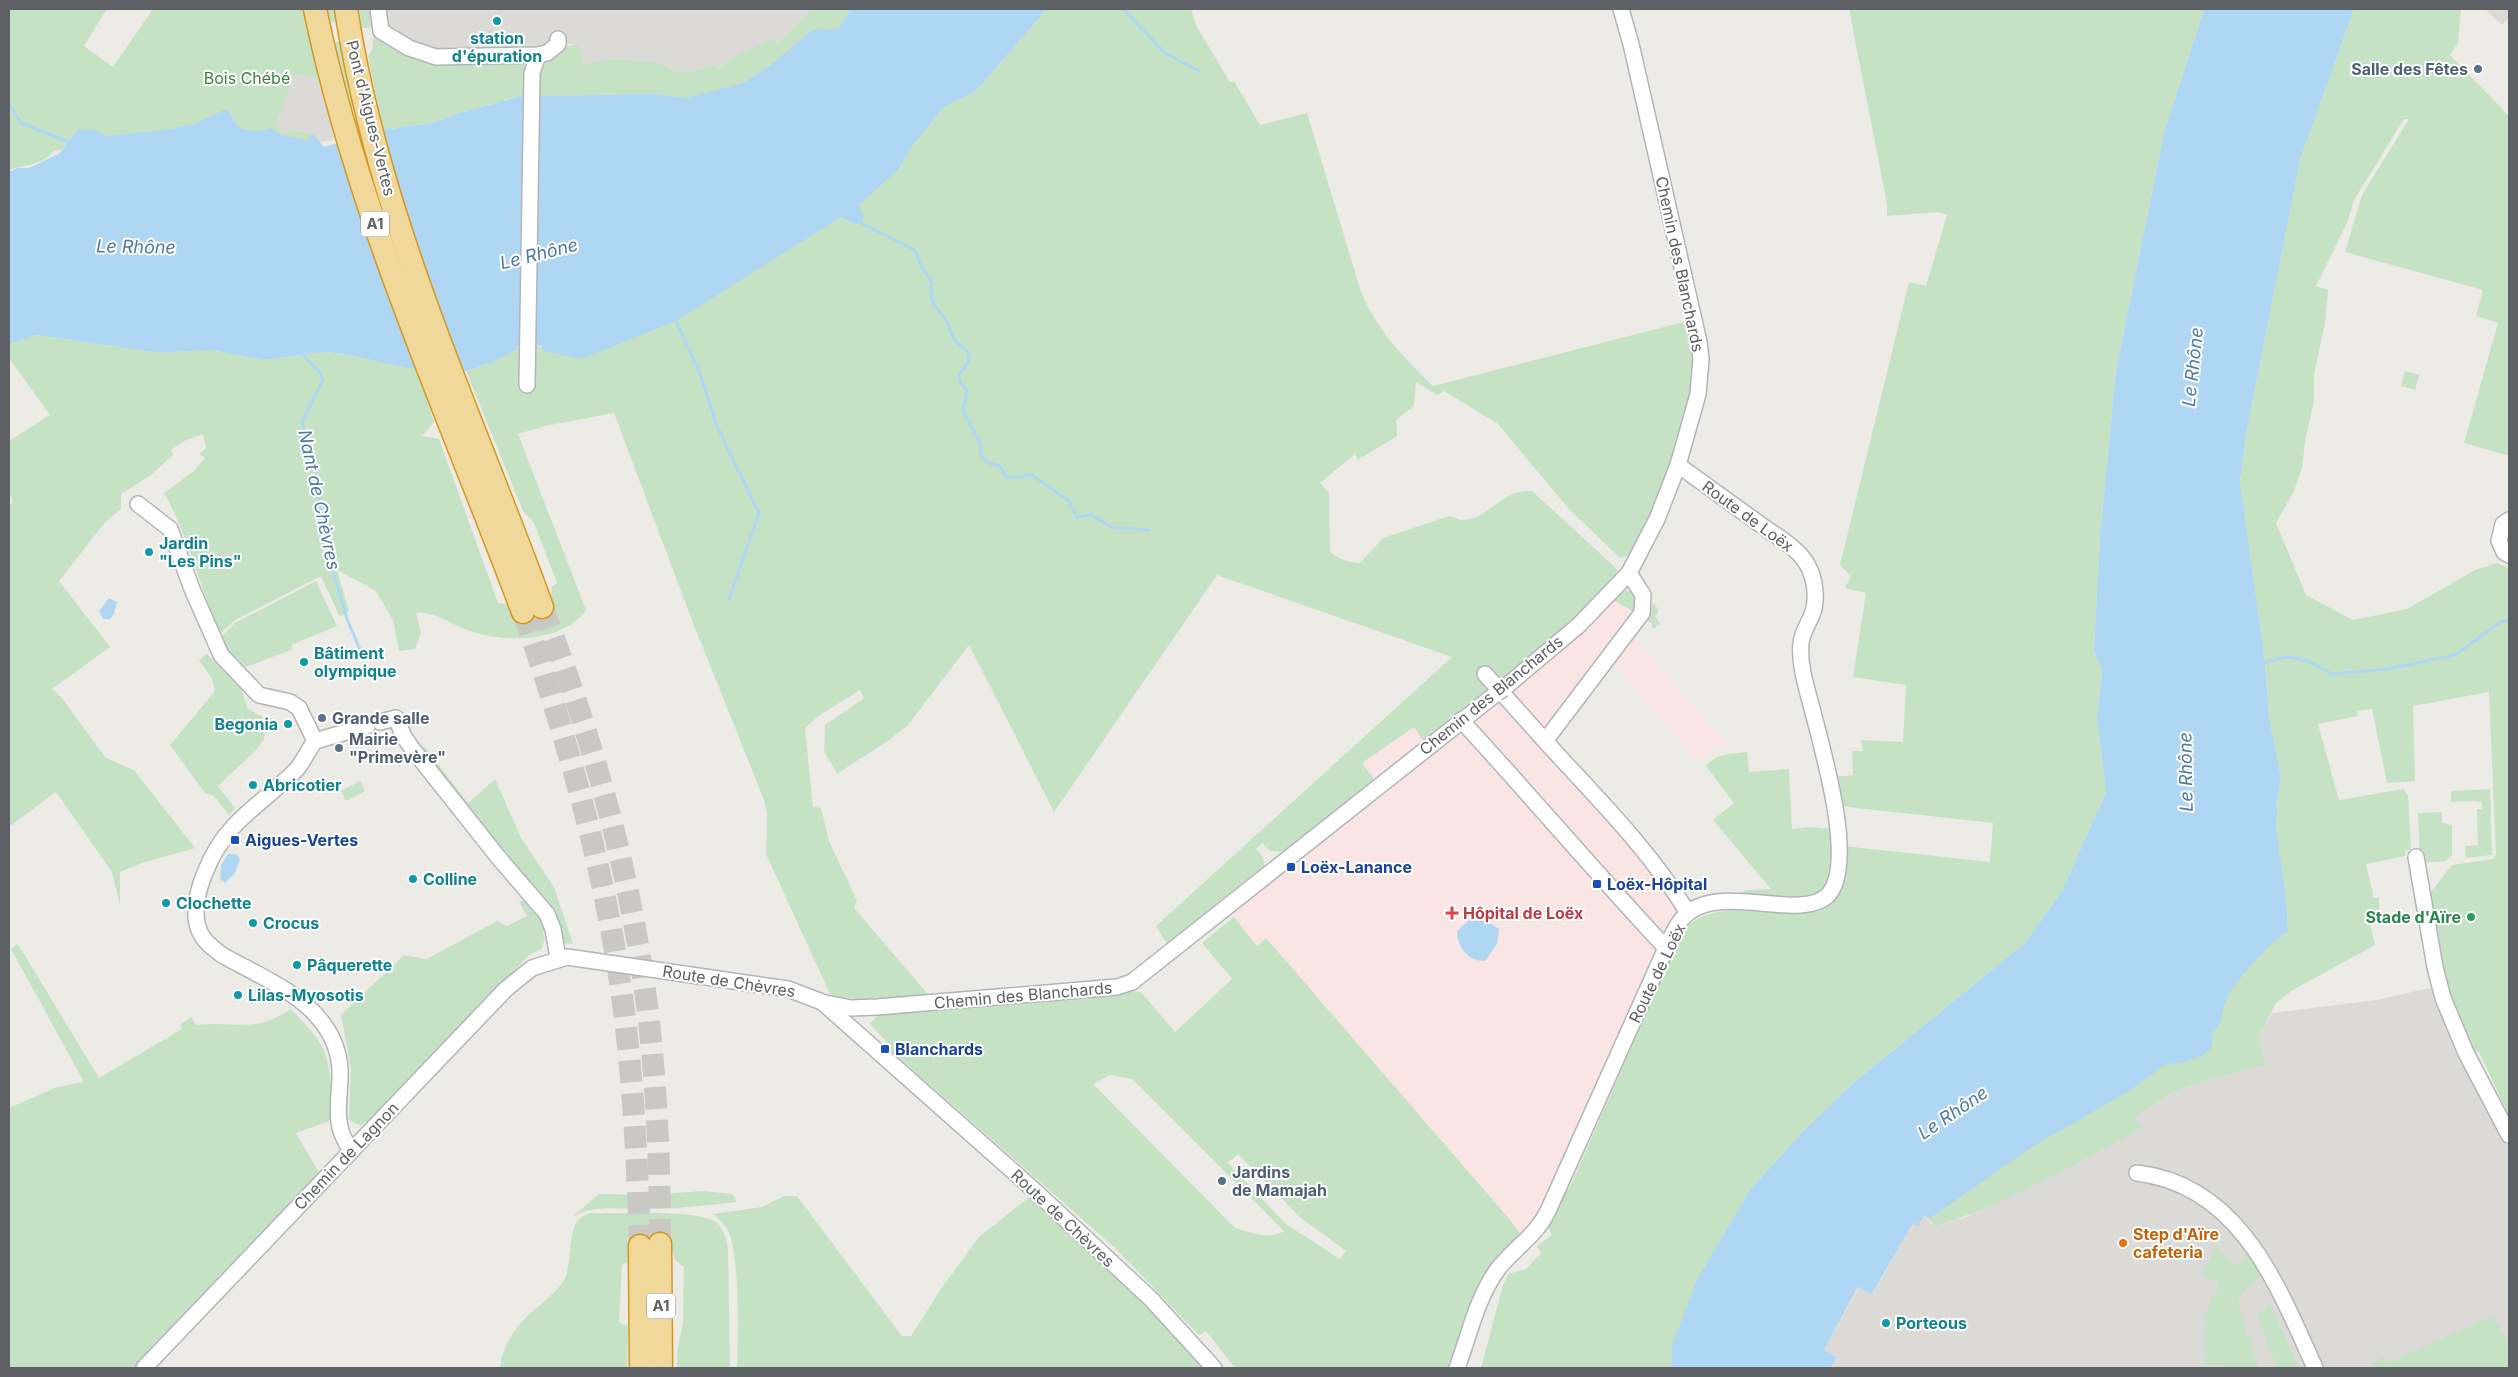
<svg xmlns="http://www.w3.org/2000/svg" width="2518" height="1377" font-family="Inter,sans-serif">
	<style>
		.industrial { fill: #dcdad7 }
		.education { fill: #dddad4 }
		.medical { fill: #f8e5e4 }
		.green { fill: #c6e2c5; fill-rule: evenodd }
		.water { fill: #afd7f4 }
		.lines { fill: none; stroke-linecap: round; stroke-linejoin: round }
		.stream { stroke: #afd7f4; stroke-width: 3 }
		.highway-tunnel { stroke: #c9c8c5; stroke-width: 22; stroke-dasharray: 22 11; stroke-linecap: butt }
		.minor-casing { stroke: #b2b5b8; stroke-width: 18 }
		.highway-casing { stroke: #d5971d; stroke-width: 25 }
		.minor { stroke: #fff; stroke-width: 15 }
		.highway { stroke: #efd89a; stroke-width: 22 }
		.minor-bridge-casing { stroke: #b2b5b8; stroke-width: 18; stroke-linecap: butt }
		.minor-bridge { stroke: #fff; stroke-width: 15 }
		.culture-dot { fill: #0f9aa8; stroke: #fff; stroke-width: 2 }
		.service-dot { fill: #5c6f8a; stroke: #fff; stroke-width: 2 }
		.transit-dot { fill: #1a4fb4; stroke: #fff; stroke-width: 2 }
		.health-dot { fill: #e0444e; stroke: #fff; stroke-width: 2 }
		.leisure-dot { fill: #2e9e5b; stroke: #fff; stroke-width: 2 }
		.food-dot { fill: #e8710a; stroke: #fff; stroke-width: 2 }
		.labels { text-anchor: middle; stroke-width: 4; stroke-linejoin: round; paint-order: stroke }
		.shield { fill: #fff; stroke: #8e9092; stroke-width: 1 }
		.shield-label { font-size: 15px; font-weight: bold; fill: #5d6064 }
		.culture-label { font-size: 16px; font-weight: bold; fill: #0d838f; stroke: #fff; text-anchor: start }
		.service-label { font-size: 16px; font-weight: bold; fill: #4e5e75; stroke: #fff; text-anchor: start }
		.park-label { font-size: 16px; fill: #407f42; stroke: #fff }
		.street-label { font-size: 16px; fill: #5d6064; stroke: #fff }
		.transit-label { font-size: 16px; font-weight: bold; fill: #164399; stroke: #fff; text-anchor: start }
		.health-label { font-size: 16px; font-weight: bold; fill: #be3a42; stroke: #fff; text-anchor: start }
		.leisure-label { font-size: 16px; font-weight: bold; fill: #27864d; stroke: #fff; text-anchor: end }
		.food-label { font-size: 16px; font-weight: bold; fill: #c56008; stroke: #fff; text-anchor: start }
		.water-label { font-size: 18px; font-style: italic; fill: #4d79a4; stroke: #fff }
	</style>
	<rect width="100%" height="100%" fill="#edebe5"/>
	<g class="industrial">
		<polygon points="369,9 811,9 778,43 728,60 718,69 714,64 691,72 677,71 655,61 603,59 585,66 576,44 462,50 462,61 373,38"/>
		<polygon points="285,74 308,76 320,80 336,140 318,142 313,134 293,130 282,133 279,131 276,125 292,82 285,81"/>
		<polygon points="2434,987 2461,1054 2509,1147 2509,1368 1831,1368 1837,1357 1824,1350 1859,1287 1873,1294 1913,1223 1924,1216 1935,1227 1966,1217 2082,1161 2142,1128 2135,1117 2169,1094 2201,1082 2266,1063 2258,1039 2272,1013 2377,1000"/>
	</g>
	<polygon class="education" points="2485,9 2509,9 2509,18 2502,25"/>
	<polygon class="medical" points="1603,594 1645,618 1632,636 1729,747 1713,750 1698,761 1610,661 1551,746 1643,850 1637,856 1671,898 1675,908 1674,917 1538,1222 1522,1237 1511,1221 1266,938 1257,946 1226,909 1380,785 1361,764 1414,727 1424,742"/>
	<g class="green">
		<path d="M9 9H107L84 46 113 67 153 9H303L320 80 308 76 285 74V81L292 82 276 125 282 133 293 130 313 134 306 140 69 143 64 149 54 151C43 165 24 165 9 170Z"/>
		<polygon points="325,9 337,9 339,21 327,23"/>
		<polygon points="359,9 369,9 371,24 369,28 362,28"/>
		<polygon points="811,9 851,9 838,29 810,31 784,64 696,109 517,97 459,113 432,123 383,130 368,56 372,50 373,38 381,39 415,56 520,58 529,73 535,71 555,57 561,48 577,44 585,65 603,59 655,61 677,71 691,72 714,64 718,69 728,60 772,39 778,43"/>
		<path d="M1047 9H1191L1197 27 1230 82 1234 81 1260 125 1307 113 1361 292C1377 330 1403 357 1433 386L1688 321 1695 355V379L1667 476 1648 524 1628 556 1620 558 1569 509 1498 424 1444 391 1437 395 1416 382 1414 406 1396 420 1397 436 1358 460 1355 454 1320 483 1329 493 1330 551C1337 559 1350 563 1360 563L1383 538 1449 516C1454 517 1460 521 1464 520 1490 518 1502 489 1532 491L1616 568 1618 576 1574 623 1471 708 1455 717 1424 742 1414 727 1362 763 1374 779 1283 852 1270 851 1262 843 1256 849 1263 857 1265 867 1168 945 1156 926 1452 657 1217 575 1054 812 969 645 908 725 889 740 837 774 824 751 825 725 864 698 860 690 820 715 805 728 813 807 821 808 829 841 857 901 854 908 932 999C897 1001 864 1003 830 994L766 854 767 814 764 800 691 618 614 413 545 426 518 434 586 610C562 644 502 643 467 630 450 624 435 611 416 613L421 633 415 649 399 651 393 620 376 591 337 570 349 611 340 617 321 576 235 620 221 633C199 588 189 537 164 493L194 471 205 458 199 454 206 448 203 434 184 441 171 450 173 455 151 475 121 494V509L106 521 59 581 110 647 52 689 61 697 106 758 134 770 195 848 142 863 120 872V905L112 872 56 792 9 827V506L13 502 9 492V441L50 415 9 358V344L37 335 160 353 211 350 263 360 324 352 344 354 417 370 434 422 422 436 439 439 498 603 506 604 514 614 551 604 552 586 557 583 534 523 523 511 466 371 495 361 517 345 543 347 805 239 841 217 854 224 864 217 858 205 899 169 911 148 944 107 976 91Z"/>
		<path d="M1849 9H2204L2164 133 2116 371 2100 536 2094 651 2102 671 2097 717 2106 793 2061 893 2025 943 1851 1085 1803 1131 1750 1190 1672 1345 1671 1368H1481L1503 1285 1508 1274 1526 1269 1541 1253 1537 1246 1552 1235 1547 1225 1560 1198 1570 1187 1680 936C1705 900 1746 913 1782 912L1781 909 1742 894 1745 890 1771 889 1713 820 1734 803 1706 766C1717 753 1730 754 1747 752L1749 772 1789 769 1792 829 1810 827 1833 829 1844 846 1990 862 1993 823 1839 806 1834 777 1853 775 1852 751H1863L1861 740 1903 742 1906 685 1853 677 1866 593 1845 588 1851 576 1840 565 1909 282 1926 286 1947 215 1937 212 1887 216V204Z"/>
		<path d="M2354 9H2461L2458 43 2450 55 2509 116V456L2464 443 2498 323 2476 316 2483 290 2345 252 2362 195 2409 119H2404L2354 200 2347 223 2316 286 2328 290 2325 323 2314 375V401L2305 442 2302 468 2294 491 2276 523 2306 595 2353 620 2407 609 2475 570 2497 563 2509 568V1116L2479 1052 2473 1053 2448 993 2441 970 2429 894 2452 865 2493 859 2496 855 2489 692 2413 706 2415 781 2387 783 2372 709 2357 711 2358 716 2318 724 2339 800 2403 789 2408 795 2411 850 2405 851V856L2366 864 2374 898H2379L2380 922 2370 924 2375 945 2291 991 2276 1003 2258 1039 2266 1064 2201 1082 2169 1094 2135 1117 2142 1128C2076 1165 2007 1203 1935 1227L1929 1219 2245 956 2288 930C2287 896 2280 863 2276 829 2275 821 2280 813 2276 806L2281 777 2269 717 2265 662 2240 483 2246 435 2300 160Z"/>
		<polygon points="342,41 355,105 349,107 332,43"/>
		<polygon points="2405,371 2419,375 2415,390 2401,386"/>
		<polygon points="316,581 337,626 291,645 293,649 246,667 230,652 221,637 235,623"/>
		<polygon points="1622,590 1633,592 1636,597 1634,612 1612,599"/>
		<polygon points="1654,603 1659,611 1655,616 1660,624 1653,629 1652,624 1646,619"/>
		<polygon points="207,654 241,689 248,709 267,719 264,739 256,750 218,786 235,808 229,815 214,796 205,793 170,745 215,691 212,679 199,660"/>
		<polygon points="425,747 468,803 495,779 521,838 554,887 573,944 564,943 556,921 419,748"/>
		<polygon points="360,781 365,791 346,801 341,791"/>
		<polygon points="2490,789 2492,855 2466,858 2465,846 2478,845 2477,809 2482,809 2482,803 2476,801 2451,802 2451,791"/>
		<polygon points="2442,812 2442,823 2452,825 2452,855 2446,861 2420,863 2418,813"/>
		<polygon points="527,899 547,928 543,933 545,939 541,949 529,955 372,1122 365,1122 361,1126 349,1120 351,1068 341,1015 404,955 427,959 497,921 507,926 527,916 519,902"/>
		<path d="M1234 917 1257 946 1266 938 1511 1221 1522 1237 1495 1260 1481 1281 1450 1368H1235L1206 1331 1199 1335 1115 1248 889 1049 885 1040 870 1024 876 1017 886 1013 1125 990 1141 992 1175 1032 1232 979 1202 943ZM1110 1075 1132 1079 1284 1231C1269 1240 1249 1233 1234 1227L1093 1084ZM1238 1154 1301 1218 1346 1251 1340 1259 1286 1224 1228 1163Z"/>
		<path d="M18 944 99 1078 182 1029 180 1025 191 1017 196 1025C238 1020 250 1035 291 1009 301 1021 314 1032 321 1045 332 1063 333 1101 329 1121L296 1133 321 1176 136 1368H9V1108L57 1087 84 1082 11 949Z"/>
		<path d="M701 1191 732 1194 737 1202C710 1205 683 1208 655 1209 629 1211 593 1202 571 1218L599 1194 650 1195Z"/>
		<path d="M1032 1195 1149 1303 1207 1368H737C738 1332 740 1269 730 1235 727 1226 720 1220 713 1214L762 1207 784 1196H797L902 1336H911L941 1289 979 1237Z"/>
		<path d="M591 1213C616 1214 700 1208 717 1223 724 1229 726 1239 728 1247L730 1368H677V1351L683 1324 684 1267 675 1260 671 1247 630 1253 628 1262 622 1265 619 1322 628 1326 627 1368H500C503 1341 519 1322 540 1305 549 1297 558 1290 564 1280 575 1260 563 1218 591 1213Z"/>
		<path d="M2216 1245 2234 1266 2249 1256 2261 1276 2247 1287 2239 1299C2239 1323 2255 1344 2258 1368H2224V1365H2205C2205 1343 2201 1316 2213 1296H2216L2218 1282 2202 1276Z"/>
		<polygon points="2270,1303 2299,1368 2277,1368 2257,1315"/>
		<polygon points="2493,1316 2509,1343 2509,1368 2366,1368 2382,1357 2389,1362"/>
	</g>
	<g class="water">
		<path d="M851 9H1047L976 91 944 107 911 148 899 169 859 205 864 217 861 223 854 224 841 217 676 321 582 359 543 351 542 346 517 345 516 350 495 361 466 371 417 370 344 354 324 352 263 360 211 350 160 353 37 335 9 344V172L17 168H29L60 153 78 129 95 130 106 136 158 131 192 125 224 110 228 111C232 116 234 121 237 125 242 133 264 131 272 128L281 135 306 140 313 134 324 147 383 130 432 123 459 113 518 97 651 94 687 98 743 83 766 69 812 30 838 29Z"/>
		<path d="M2204 9H2354L2300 160 2246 435 2240 482 2265 662 2269 717 2281 777 2276 806C2280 813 2275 821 2276 829 2281 863 2287 897 2288 931 2269 943 2240 976 2228 996 2220 1010 2224 1025 2211 1034L2212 1047 2202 1056 2181 1063 2166 1064 2129 1091 2032 1147 1929 1219 1924 1216 1918 1226 1913 1223 1872 1294 1858 1287 1824 1350 1837 1357 1831 1368H1671L1672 1345 1697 1280 1750 1190 1803 1131 1851 1085 2025 943 2061 893 2106 793 2097 717 2102 671 2094 651 2100 536 2116 371 2164 133Z"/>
		<polygon points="109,598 117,602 114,614 110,619 103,619 99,611"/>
		<polygon points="228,854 236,854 240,859 235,873 225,883 220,879 221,865"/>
		<path d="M1469 920H1484L1499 929 1497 944 1485 961C1468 961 1458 949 1457 931Z"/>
	</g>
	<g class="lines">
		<g class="stream">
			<polyline points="1123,9 1165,53 1199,71"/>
			<polyline points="9,104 21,123 69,142"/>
			<path d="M861 223 915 250 920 264 932 283C928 304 937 307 947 322 950 327 951 335 955 340 959 347 970 349 969 358 968 364 963 370 959 375L960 382 967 390 963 411 980 443 981 455 988 463 1000 466 1007 478 1032 475 1069 501 1077 517 1092 515 1111 527 1149 530"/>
			<polyline points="676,321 700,373 717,426 759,513 729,599"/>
			<polyline points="304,356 320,373 323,380 302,421 317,479 324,540 347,619 361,652"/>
			<polyline points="2265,662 2287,657 2308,661 2332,674 2387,669 2455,655 2495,626 2502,621 2509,621"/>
		</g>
		<g class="highway-tunnel">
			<path d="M542 607C593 738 631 874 648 1013 657 1090 660 1167 660 1244"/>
			<path d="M523 612C565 733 601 855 620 982 633 1070 637 1157 640 1246"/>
		</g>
		<g class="minor-casing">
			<g id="minor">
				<polyline points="378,9 381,31 409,48 436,57 538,55 547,53 558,44 558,39"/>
				<polyline points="527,385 532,73 538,55"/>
				<polyline points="138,504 170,529 192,589 221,655 259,695 290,702 299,708 315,741"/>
				<polyline points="2509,520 2503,524 2499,541 2504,552 2509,555"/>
				<path d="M1629 573 1643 595 1642 613 1545 741C1595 796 1649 849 1688 913"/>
				<polyline points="1485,674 1545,741"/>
				<polyline points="1503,689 1579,625 1629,573 1657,519 1678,465 1698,394 1701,359 1699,342 1631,44 1621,9"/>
				<path d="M1461 720C1530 795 1596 873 1666 948"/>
				<polyline points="380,722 396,718 404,737 414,751 498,857 547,914 553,929 558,958"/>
				<polyline points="2416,857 2435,967 2443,998 2466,1053 2509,1135"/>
				<polyline points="826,1003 851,1008 877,1007 1117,987 1132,982 1497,693"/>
				<path d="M351 1152C348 1145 343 1138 341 1131 335 1112 341 1088 340 1069 336 1006 270 982 222 955 213 948 203 941 199 930 187 899 213 848 234 826 253 806 275 791 294 772 303 764 307 751 315 741L367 726"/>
				<path d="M2137 1173C2240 1185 2278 1286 2315 1368"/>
				<polyline points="144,1368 506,989 532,968 567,957 788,989 822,1002 1034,1190 1151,1299 1214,1368"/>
				<path d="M1457 1368C1469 1336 1477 1297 1498 1269 1514 1248 1536 1236 1548 1211L1666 948C1672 936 1677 922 1688 913 1723 884 1800 921 1827 896 1862 862 1812 717 1803 673 1801 663 1800 653 1801 643 1802 633 1808 624 1812 615 1818 599 1815 578 1807 564 1797 547 1776 536 1761 525 1733 505 1706 485 1678 465"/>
			</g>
		</g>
		<g class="highway-casing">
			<g id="highway">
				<path d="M315 9C358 218 449 414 523 612"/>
				<path d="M346 9C378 218 470 410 542 607"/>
				<polyline points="660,1244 661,1368"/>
				<polyline points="640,1246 641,1368"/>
			</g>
		</g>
		<use href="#minor" class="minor"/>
		<use href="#highway" class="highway"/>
		<g class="minor-bridge-casing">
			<polyline id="minor-bridge" points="1497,693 1503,689"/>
		</g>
		<use href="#minor-bridge" class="minor-bridge"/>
	</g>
	<g class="culture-dot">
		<circle cx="497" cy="21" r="5"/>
		<circle cx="149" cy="552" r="5"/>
		<circle cx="304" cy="662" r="5"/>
		<circle cx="288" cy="724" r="5"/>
		<circle cx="253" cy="785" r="5"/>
		<circle cx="413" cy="879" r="5"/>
		<circle cx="166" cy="903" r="5"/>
		<circle cx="253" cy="923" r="5"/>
		<circle cx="297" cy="965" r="5"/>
		<circle cx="238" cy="995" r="5"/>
		<circle cx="1886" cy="1323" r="5"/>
	</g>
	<g class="service-dot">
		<circle cx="2478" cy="69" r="5"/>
		<circle cx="322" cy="718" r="5"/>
		<circle cx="339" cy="748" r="5"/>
		<circle cx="1222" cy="1181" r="5"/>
	</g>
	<g class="transit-dot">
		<rect x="230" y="835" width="10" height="10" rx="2.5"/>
		<rect x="1286" y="862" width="10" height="10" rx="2.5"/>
		<rect x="1592" y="879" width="10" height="10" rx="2.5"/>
		<rect x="880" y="1044" width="10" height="10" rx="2.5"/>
	</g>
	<path class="health-dot" d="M1449.5 905.5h5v5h5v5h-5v5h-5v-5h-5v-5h5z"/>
	<circle class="leisure-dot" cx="2471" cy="917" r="5"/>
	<circle class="food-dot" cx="2123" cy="1243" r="5"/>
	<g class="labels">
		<g class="shield">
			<rect x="361" y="211.5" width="28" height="25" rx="4"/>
			<rect x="647" y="1293.5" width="28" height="25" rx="4"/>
		</g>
		<g class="shield-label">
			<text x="375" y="229">A1</text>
			<text x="661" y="1311">A1</text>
		</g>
		<g class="culture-label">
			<text x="497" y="44" text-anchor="middle">station<tspan x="497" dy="18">d'épuration</tspan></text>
			<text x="159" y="549">Jardin<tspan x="159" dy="18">"Les Pins"</tspan></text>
			<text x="314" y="659">Bâtiment<tspan x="314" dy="18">olympique</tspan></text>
			<text x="278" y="730" text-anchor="end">Begonia</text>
			<text x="263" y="791">Abricotier</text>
			<text x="423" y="885">Colline</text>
			<text x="176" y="909">Clochette</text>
			<text x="263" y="929">Crocus</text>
			<text x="307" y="971">Pâquerette</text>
			<text x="248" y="1001">Lilas-Myosotis</text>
			<text x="1896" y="1329">Porteous</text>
		</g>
		<g class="service-label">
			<text x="2468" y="75" text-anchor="end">Salle des Fêtes</text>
			<text x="332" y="724">Grande salle</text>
			<text x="349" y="745">Mairie<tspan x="349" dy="18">"Primevère"</tspan></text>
			<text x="1232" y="1178">Jardins<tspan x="1232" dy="18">de Mamajah</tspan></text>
		</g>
		<g class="park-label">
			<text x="247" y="84">Bois Chébé</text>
		</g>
		<g class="street-label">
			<text transform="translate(371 118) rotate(76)" y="6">Pont d'Aigues-Vertes</text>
			<text transform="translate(1680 264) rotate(78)" y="6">Chemin des Blanchards</text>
			<text transform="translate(1748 516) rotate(36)" y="6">Route de Loëx</text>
			<text transform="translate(1491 695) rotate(-39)" y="6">Chemin des Blanchards</text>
			<text transform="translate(1657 973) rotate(-64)" y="6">Route de Loëx</text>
			<text transform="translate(729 981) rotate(9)" y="6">Route de Chèvres</text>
			<text transform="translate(1023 995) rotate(-5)" y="6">Chemin des Blanchards</text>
			<text transform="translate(346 1156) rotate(-46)" y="6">Chemin de Lagnon</text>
			<text transform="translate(1063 1218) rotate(43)" y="6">Route de Chèvres</text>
		</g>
		<g class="transit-label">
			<text x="245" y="846">Aigues-Vertes</text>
			<text x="1301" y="873">Loëx-Lanance</text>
			<text x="1607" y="890">Loëx-Hôpital</text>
			<text x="895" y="1055">Blanchards</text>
		</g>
		<g class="health-label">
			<text x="1463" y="919">Hôpital de Loëx</text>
		</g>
		<g class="leisure-label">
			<text x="2461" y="923">Stade d'Aïre</text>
		</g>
		<g class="food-label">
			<text x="2133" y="1240">Step d'Aïre<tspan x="2133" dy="18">cafeteria</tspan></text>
		</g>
		<g class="water-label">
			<text transform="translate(136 247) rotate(1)" y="6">Le Rhône</text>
			<text transform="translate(539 254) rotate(-14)" y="6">Le Rhône</text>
			<text transform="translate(2193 367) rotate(-84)" y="6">Le Rhône</text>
			<text transform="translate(319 500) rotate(78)" y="6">Nant de Chèvres</text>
			<text transform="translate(2186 772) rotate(-91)" y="6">Le Rhône</text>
			<text transform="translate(1953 1113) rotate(-34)" y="6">Le Rhône</text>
		</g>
	</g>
	<rect width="2518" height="1377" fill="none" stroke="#5d6064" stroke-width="20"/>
</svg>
